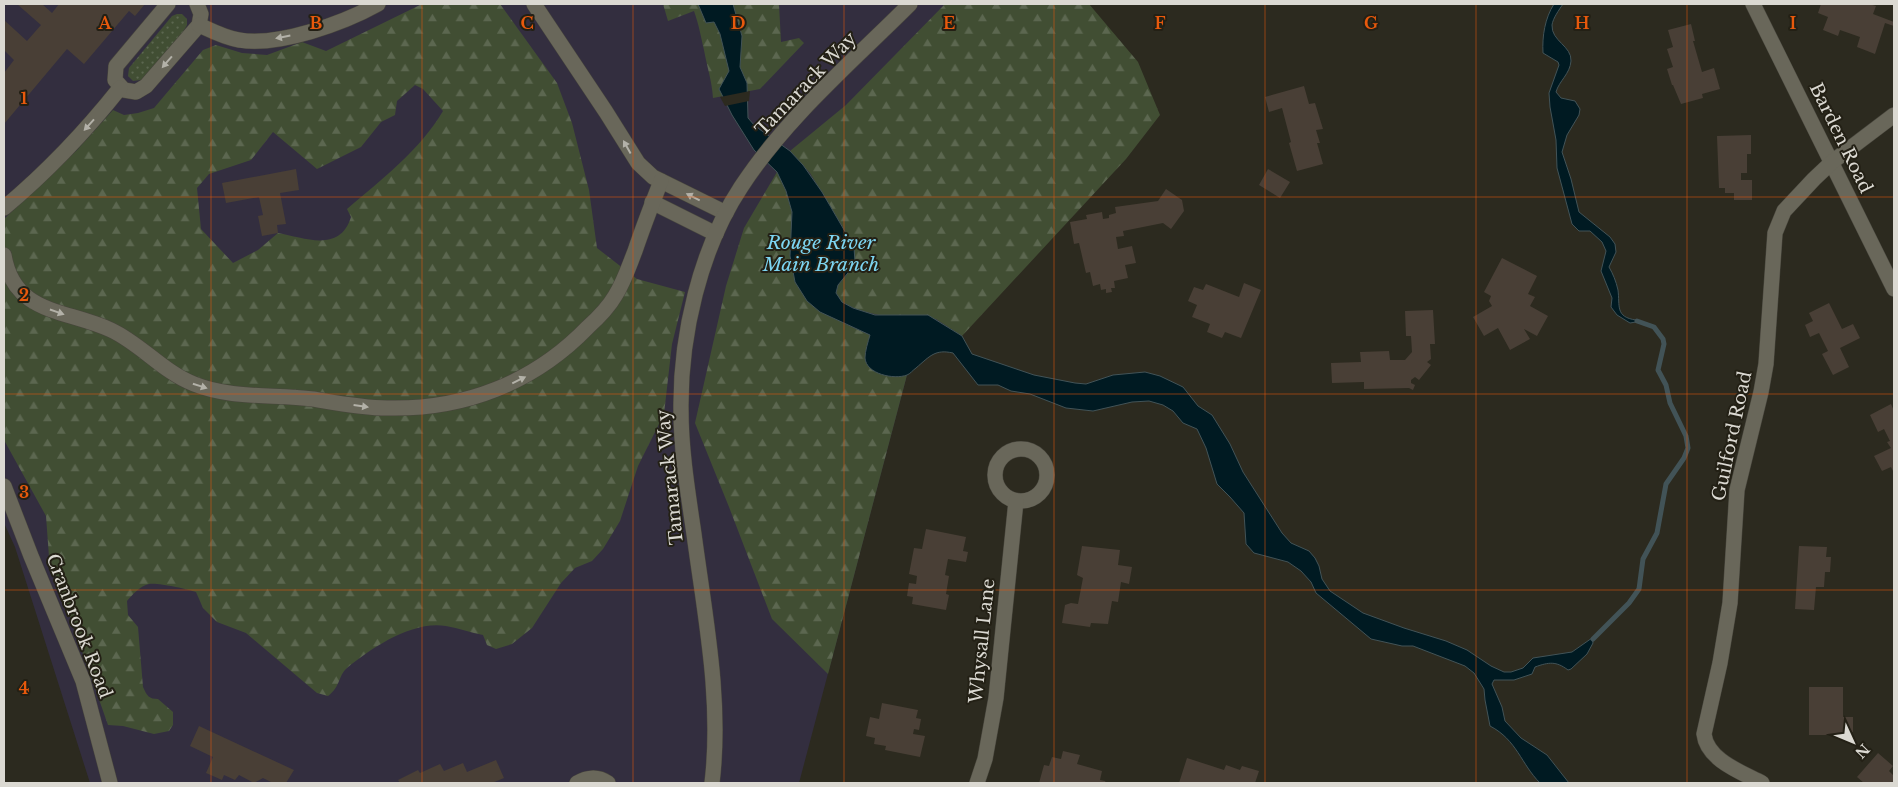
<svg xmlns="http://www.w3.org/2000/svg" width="1898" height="787" font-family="'Libre Baskerville',serif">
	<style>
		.education { fill: #332e3f }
		.grass { fill: url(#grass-dots) }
		.forest { fill: url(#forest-firs); fill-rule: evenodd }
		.water { fill: #001a22; stroke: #425357 }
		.pier { fill: #2c2a1f }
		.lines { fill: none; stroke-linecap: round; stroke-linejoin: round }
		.stream { stroke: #425357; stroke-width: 5 }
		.building { fill: #493f36 }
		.minor-casing { stroke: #48463d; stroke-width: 16 }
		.minor { stroke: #69675a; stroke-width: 15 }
		.oneway { fill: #b3b1a8 }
		.grid { fill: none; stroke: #e8590c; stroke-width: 1; stroke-opacity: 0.55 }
		.labels { text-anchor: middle; stroke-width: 4; stroke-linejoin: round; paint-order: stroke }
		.street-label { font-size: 18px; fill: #dbd9d2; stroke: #232015 }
		.water-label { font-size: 19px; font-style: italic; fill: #7dd5f2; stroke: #232015 }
		.grid-label { font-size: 16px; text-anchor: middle; font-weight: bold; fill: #e8590c; stroke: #232015; stroke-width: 4; stroke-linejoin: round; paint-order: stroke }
	</style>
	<defs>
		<pattern id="grass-dots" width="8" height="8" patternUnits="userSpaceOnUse" patternTransform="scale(1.25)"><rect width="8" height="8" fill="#414e33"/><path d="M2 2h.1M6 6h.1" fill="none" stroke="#5c6750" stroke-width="1.8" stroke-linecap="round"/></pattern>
		<pattern id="forest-firs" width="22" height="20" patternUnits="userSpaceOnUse" patternTransform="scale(1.25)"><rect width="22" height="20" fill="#414e33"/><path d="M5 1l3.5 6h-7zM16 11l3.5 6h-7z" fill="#5c6750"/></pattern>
	</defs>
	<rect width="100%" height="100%" fill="#2c2a1f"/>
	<polygon class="education" points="4,4 1043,4 1154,104 907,375 799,783 90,783 15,547 4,523"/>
	<polygon class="grass" points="177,14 182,14 187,19 187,25 183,32 141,80 133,81 128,76 129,68 172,16"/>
	<g class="forest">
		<path d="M422 4H500L557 83 572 123 589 190 597 248 637 279 685 292 672 344 664 414 638 466 620 521 603 549 592 561 575 568 561 583 532 628 512 644 496 649 487 645 483 635C471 633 459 628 446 626 413 620 371 648 347 668 338 676 341 686 328 696L317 693 246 633 217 622 203 608 196 592C188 589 156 582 149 584 140 586 133 594 127 601L128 615 138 627 143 687C147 696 149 699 158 699L173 712V725L169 731 154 734 123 726 108 725 49 557 46 516 4 440V219L77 150 113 110 124 115 138 113 154 108 203 50 216 45 242 53 267 55 302 42 326 51ZM415 85 423 89 443 111C420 150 381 180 347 209L351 217C340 253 305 238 278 233L258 250 233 263 201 229 197 188 209 174 251 160 273 132 317 169 361 147 381 122 395 115 397 101Z"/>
		<path d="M663 4H779L781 42 799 38 804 43 760 89 713 98C712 81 707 67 704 50 701 37 699 25 694 11L668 21Z"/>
		<polygon points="945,4 1089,4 1138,62 1160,115 1126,159 962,336 936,319 883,316 858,310 842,302 836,293 838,285 852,268 850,239 810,173 790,151 846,105"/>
		<polygon points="777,172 786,191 792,212 790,256 843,323 870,335 865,357 888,376 907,375 828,674 772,619 729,507 695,423 726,286 744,228"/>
	</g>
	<g class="water">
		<path d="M698 4H733L742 36 740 67 747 83 748 118 755 126 790 151 803 165 822 192 854 247 855 262 852 268 838 285 836 293 842 302 853 308 875 315H928L962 336 972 354 1034 375 1075 383 1086 384 1113 375 1145 372 1160 376 1183 387 1198 406 1212 415 1230 444 1243 472 1282 533 1291 543 1309 551 1315 558 1319 566 1322 579 1330 591 1363 613 1404 628 1446 641 1467 650 1491 666 1504 672H1511L1523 668 1533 658 1572 652 1592 638 1593 643 1587 654 1571 669 1568 670C1556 661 1549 662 1535 667L1532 674 1514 680H1494L1492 684 1502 707 1505 721 1521 738 1547 755 1569 783H1540C1521 764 1517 740 1490 726L1485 700 1484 689 1474 673 1465 666 1413 646H1402L1371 639 1316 593 1311 582 1301 571 1288 562 1254 553 1246 544 1244 513 1230 497 1217 484 1206 448 1197 429 1183 423 1173 411 1163 405 1149 401 1132 402 1093 411 1066 408 1030 394 1011 391 998 385H978L953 353C935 349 930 356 916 368 913 370 910 374 907 375 894 380 866 374 865 358 865 351 868 342 870 335L820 312 807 301 795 282 790 256 792 212 786 191 777 172 754 150 732 115 719 89 729 71 720 34 714 22 706 23Z"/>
		<path d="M1554 4H1563C1559 10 1553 18 1552 25 1551 41 1572 46 1571 61 1570 74 1559 81 1556 92L1561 98 1575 101 1580 109 1579 115 1567 135 1562 152 1571 179 1579 212 1610 237 1615 244 1616 252 1609 267C1613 274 1616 281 1618 290 1620 306 1615 317 1636 320V322L1630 323 1617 315 1611 307 1612 298 1601 271 1606 251 1602 242 1590 231H1579L1572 224 1557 168 1556 140 1550 107 1549 93 1559 65 1558 62 1543 53C1542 36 1545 18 1554 4Z"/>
	</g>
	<polygon class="pier" points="750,91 749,101 725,106 720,97"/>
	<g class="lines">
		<polyline class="stream" points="1593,639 1629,603 1639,589 1643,559 1657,533 1666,484 1684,458 1688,448 1686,436 1670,403 1666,385 1658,370 1664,344 1663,339 1654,327 1637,321"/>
	</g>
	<g class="building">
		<polygon points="17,4 42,4 52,13 59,4 145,4 135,16 129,11 84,64 67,49 4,124 4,73 14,60 4,50 4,20 27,41 41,25"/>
		<polygon points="1821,4 1869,4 1876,6 1873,14 1894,22 1894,26 1885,23 1875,54 1857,47 1860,37 1840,30 1838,36 1823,30 1828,17 1818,13"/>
		<polygon points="1691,24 1695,41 1693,41 1702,72 1714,68 1720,89 1702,94 1703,98 1681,104 1673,85 1672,85 1667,69 1673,67 1667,49 1673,47 1668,30"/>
		<polygon points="1304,86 1309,104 1315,103 1323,129 1316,130 1320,143 1317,143 1323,164 1297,171 1289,143 1291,142 1282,108 1269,112 1265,97"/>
		<polygon points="1751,135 1751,154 1747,154 1747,173 1741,173 1741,180 1752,180 1752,200 1734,200 1734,193 1725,193 1725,188 1719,188 1717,136"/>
		<polygon points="296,169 299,190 280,193 286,224 277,225 278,233 262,236 258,216 263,215 259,197 226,203 222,183"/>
		<polygon points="1268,169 1290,182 1280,198 1259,185"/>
		<polygon points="1166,189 1182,200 1184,211 1171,229 1163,223 1123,231 1124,236 1116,237 1118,249 1132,246 1136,263 1125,265 1128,278 1114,281 1115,288 1111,288 1112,292 1106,293 1106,289 1101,290 1100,284 1093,286 1090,272 1086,273 1079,243 1074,244 1070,222 1087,219 1086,215 1102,212 1103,219 1109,218 1109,215 1116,213 1115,207 1158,201"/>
		<polygon points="1502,258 1537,276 1528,294 1535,297 1530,306 1548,316 1537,336 1524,329 1530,339 1510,350 1498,328 1484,336 1473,317 1492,306 1489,301 1491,296 1484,292"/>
		<polygon points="1244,283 1261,290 1241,338 1225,332 1222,338 1207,332 1210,324 1192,317 1197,305 1188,301 1194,287 1203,290 1206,284 1239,297"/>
		<polygon points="1829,303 1842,329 1853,324 1860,338 1840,348 1849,367 1833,375 1822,354 1828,351 1819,333 1810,337 1805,325 1813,321 1809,313"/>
		<polygon points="1433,310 1435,344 1430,344 1431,359 1427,362 1431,365 1419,380 1415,377 1411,380 1411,383 1415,385 1413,390 1409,388 1364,389 1364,382 1332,383 1331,363 1361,362 1360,352 1389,351 1390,360 1405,360 1412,352 1411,336 1406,336 1405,311"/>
		<polygon points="1891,404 1894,411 1894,473 1891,467 1882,471 1874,456 1891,448 1887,442 1890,441 1884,429 1878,432 1870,415"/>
		<polygon points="926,529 966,537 963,551 968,552 966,562 948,559 945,575 949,576 946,594 949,595 946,610 912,604 913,597 907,596 909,583 916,584 917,576 909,574 914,548 922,549"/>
		<polygon points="1082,546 1120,550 1118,565 1132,567 1129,584 1121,582 1118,602 1112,601 1108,624 1091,623 1090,627 1062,623 1065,605 1071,603 1078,604 1083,578 1077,575"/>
		<polygon points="1799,546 1827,547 1826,557 1831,557 1830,572 1825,572 1824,587 1816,587 1814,610 1795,609"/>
		<polygon points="1809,687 1843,687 1843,717 1853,717 1853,732 1843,732 1843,735 1809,735"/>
		<polygon points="882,703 918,710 916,718 921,719 919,730 914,729 913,734 925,736 920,757 885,750 886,746 874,744 875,738 866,736 870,717 879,719"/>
		<polygon points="199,726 294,770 286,783 273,783 263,778 254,783 239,775 235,780 224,775 222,780 206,773 213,757 190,746"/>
		<polygon points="1063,751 1080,755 1077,764 1102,771 1100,780 1105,781 1106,783 1039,783 1044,765 1049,766 1052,757 1061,759"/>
		<polygon points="1878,753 1893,766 1889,771 1894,776 1894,783 1864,783 1857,777"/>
		<polygon points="1187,758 1224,770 1226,765 1240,770 1242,766 1259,771 1255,783 1179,783"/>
		<polygon points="496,760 504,778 492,783 400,783 398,780 418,770 420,773 440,764 444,771 463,763 467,772"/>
	</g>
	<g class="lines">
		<g class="minor-casing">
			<g id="minor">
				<polyline points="168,4 116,66 115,80 124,90 136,92 146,86 199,25 201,14 197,4"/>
				<polyline points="534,4 606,112 638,163 653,177 726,213"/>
				<polyline points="1753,4 1894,289"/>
				<path d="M199 25C212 31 225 38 239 40 278 47 344 23 378 4"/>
				<polyline points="652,202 716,234"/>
				<path d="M4 208C47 172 85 132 120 88"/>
				<path d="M4 255C14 315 66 309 111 330 141 344 163 372 194 384 231 399 274 394 313 399 337 403 362 408 387 408 464 410 534 383 588 327 598 318 608 308 615 296 624 282 629 266 635 251 643 227 652 204 661 181"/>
				<circle cx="1021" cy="475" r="26"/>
				<polyline points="4,486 31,556 83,681 110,783"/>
				<path d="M577 783C587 777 598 776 608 783"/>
				<path d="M712 783C722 700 705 617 694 534 688 493 681 451 681 410 680 336 700 249 741 187 786 118 852 62 910 4"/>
				<polyline points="977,783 985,759 996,698 1016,501"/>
				<path d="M1762 783C1741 772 1707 760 1704 734L1720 663 1730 603 1737 490 1761 392 1766 364 1775 233 1784 211 1814 179 1832 162 1894 115"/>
			</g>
		</g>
		<use href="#minor" class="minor"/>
	</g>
	<defs><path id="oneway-solid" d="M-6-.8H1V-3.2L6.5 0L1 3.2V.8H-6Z" transform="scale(1.25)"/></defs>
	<g class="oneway">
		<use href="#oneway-solid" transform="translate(283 37) rotate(169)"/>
		<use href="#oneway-solid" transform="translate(167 62) rotate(131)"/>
		<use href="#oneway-solid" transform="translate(89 125) rotate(132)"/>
		<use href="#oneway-solid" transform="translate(627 147) rotate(-119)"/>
		<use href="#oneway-solid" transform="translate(693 197) rotate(-153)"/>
		<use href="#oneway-solid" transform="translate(57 312) rotate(19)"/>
		<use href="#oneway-solid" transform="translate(519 380) rotate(-26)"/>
		<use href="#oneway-solid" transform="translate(200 386) rotate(18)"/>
		<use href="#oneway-solid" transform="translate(361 406) rotate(8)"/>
	</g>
	<path class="grid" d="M211 4V783M422 4V783M633 4V783M844 4V783M1054 4V783M1265 4V783M1476 4V783M1687 4V783M4 197H1894M4 394H1894M4 590H1894"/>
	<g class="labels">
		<g class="street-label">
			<text transform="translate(806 84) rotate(-46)" y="6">Tamarack Way</text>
			<text transform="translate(1841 138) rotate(64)" y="6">Barden Road</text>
			<text transform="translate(1732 436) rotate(-78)" y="6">Guilford Road</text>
			<text transform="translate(670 477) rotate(-96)" y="6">Tamarack Way</text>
			<text transform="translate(79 626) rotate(69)" y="6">Cranbrook Road</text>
			<text transform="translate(982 641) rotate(-84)" y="6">Whysall Lane</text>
		</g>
		<g class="water-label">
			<text x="821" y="249">Rouge River<tspan x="821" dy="22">Main Branch</tspan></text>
		</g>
	</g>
	<g class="grid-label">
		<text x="105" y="29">A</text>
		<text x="316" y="29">B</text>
		<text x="527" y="29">C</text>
		<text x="738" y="29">D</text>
		<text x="949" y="29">E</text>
		<text x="1160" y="29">F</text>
		<text x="1371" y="29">G</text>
		<text x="1582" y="29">H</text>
		<text x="1793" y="29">I</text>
		<text x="24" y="104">1</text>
		<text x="24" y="301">2</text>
		<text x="24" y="498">3</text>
		<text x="24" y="694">4</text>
	</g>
	<rect width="1898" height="787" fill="none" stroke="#dbd9d2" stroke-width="10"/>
	<g transform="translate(1853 742) rotate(134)" stroke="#232015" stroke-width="4" paint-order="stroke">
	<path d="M0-4L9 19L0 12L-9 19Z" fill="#dbd9d2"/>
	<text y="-8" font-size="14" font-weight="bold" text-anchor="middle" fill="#dbd9d2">N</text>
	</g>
</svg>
